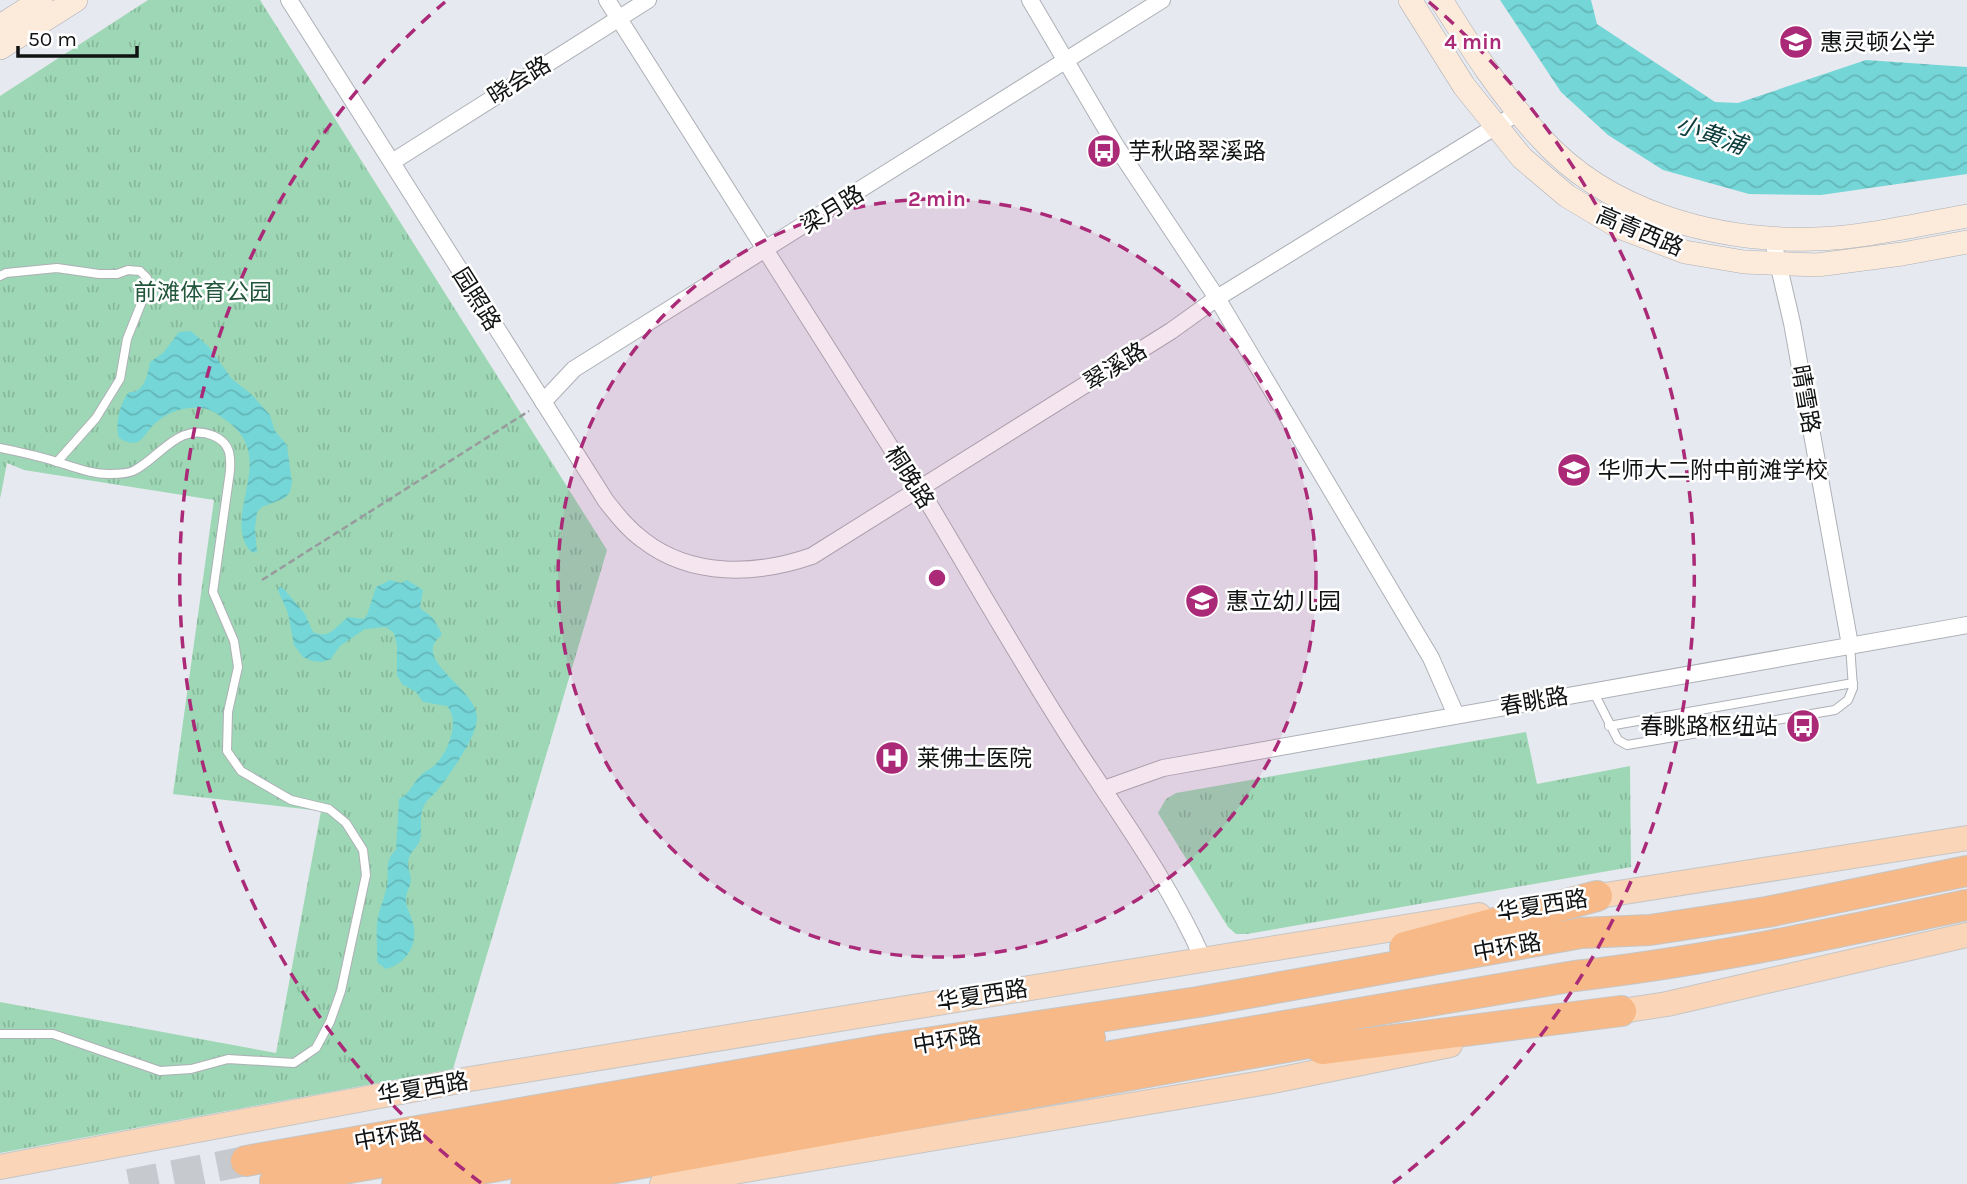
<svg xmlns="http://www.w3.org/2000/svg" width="1967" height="1184" font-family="Karla,'Noto Sans SC',sans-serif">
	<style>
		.grass { fill: url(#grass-tufts) }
		.water { fill: url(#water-waves) }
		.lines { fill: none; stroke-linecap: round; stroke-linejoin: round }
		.highway-tunnel { stroke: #c6c9ce; stroke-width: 30; stroke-dasharray: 30 15; stroke-linecap: butt }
		.lane-casing { stroke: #adb0b6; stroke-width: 10 }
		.street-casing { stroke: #adb0b6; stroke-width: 18 }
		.secondary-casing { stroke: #adb0b6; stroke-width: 24 }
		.primary-casing { stroke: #c6c6c6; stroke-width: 26 }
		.highway-casing { stroke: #c6c6c6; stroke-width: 32 }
		.path { stroke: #989a9e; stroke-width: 2.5; stroke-dasharray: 7 3.5; stroke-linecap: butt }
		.lane { stroke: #fff; stroke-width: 8 }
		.street { stroke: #fff; stroke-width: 16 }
		.secondary { stroke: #fceadb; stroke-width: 23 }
		.primary { stroke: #fad5b7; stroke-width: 24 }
		.highway { stroke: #f6b987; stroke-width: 30 }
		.ring { fill: none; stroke: #aa2a78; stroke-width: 3.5; stroke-dasharray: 12 9 }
		.labels { text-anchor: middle; stroke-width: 5; stroke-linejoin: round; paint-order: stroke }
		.poi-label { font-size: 23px; fill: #111213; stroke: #fff; text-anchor: start }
		.street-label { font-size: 23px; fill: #111213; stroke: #fff }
		.park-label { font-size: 23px; fill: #21563b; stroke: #fff }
		.water-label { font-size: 24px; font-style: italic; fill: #0c3b3c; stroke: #fff }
		.centre { fill: #aa2a78; stroke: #fff; stroke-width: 3.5 }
		.ring-label { font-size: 21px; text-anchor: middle; font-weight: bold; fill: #aa2a78; stroke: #fff; stroke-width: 5; stroke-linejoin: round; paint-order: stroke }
	</style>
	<defs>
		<pattern id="grass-tufts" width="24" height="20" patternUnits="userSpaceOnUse" patternTransform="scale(1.75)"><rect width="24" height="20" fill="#9ed7b5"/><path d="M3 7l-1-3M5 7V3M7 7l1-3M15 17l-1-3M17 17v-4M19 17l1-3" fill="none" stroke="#87b89b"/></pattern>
		<pattern id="water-waves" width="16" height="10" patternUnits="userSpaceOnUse" patternTransform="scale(1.75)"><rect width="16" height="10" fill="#75d6d7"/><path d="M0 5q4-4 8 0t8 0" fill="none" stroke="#64b7b8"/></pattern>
	</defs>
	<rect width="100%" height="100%" fill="#e6e9ef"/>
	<g class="grass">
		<polygon points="148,0 260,0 607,550 453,1069 0,1153 0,1002 276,1053 321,811 173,794 214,500 24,470 7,463 0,499 0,96"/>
		<polygon points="1526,732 1537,784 1630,766 1631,867 1247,934 1236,934 1228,927 1158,813 1166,799 1176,793"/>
	</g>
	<g class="water">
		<polygon points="1500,0 1591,0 1597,24 1715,102 1738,103 1866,60 1967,67 1967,174 1821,195 1749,194 1663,170 1608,135 1561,92"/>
		<path d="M191 331 208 346 232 379 251 394 270 415 275 431 287 445 292 483 290 492 285 498 262 507 257 512 255 528 257 553 250 551C221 514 279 458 227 421 217 414 211 408 198 408 183 407 170 412 158 421 143 432 143 452 119 438 115 426 119 407 126 396 131 389 129 394 136 391 146 386 148 372 150 362L163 353 179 332Z"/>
		<path d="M390 580 401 583 407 580 423 590 420 608 433 618 442 634C440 637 437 639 435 642 421 665 476 690 477 717 478 736 448 777 436 792 432 796 428 799 425 804 418 815 423 828 420 840 418 847 411 851 409 858 406 866 410 871 411 879 411 886 406 892 406 900 406 907 410 913 412 920 420 942 407 964 386 969L377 962C378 948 375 931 378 917 380 907 385 897 387 885 390 872 383 861 396 850L399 799C409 794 412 786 418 778 423 772 431 769 436 764 449 750 460 721 447 706L423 702 416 692 402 684 397 675V645L394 633 386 627 365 629 340 646 331 659 322 662 312 661 303 657 294 645 288 613 278 590 279 587 283 588 305 614 313 632C330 640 336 626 348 617L364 619 367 615 376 587Z"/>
	</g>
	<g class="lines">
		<polyline class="highway-tunnel" points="129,1184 246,1161"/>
		<g class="lane-casing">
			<g id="lane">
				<polyline points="0,276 6,273 57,268 99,274 117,274 128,270 140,271 147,278 147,289 127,339 120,379 96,418 57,462"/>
				<path d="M0 448C19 452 39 456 57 462 75 467 90 474 109 474 117 474 129 474 135 470 161 456 180 421 214 436 230 443 231 455 230 471L213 592 234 641 238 667 228 712 227 751 241 771 291 800 329 809 346 823 363 850 366 875 341 991 330 1022 316 1048 294 1063 228 1059 191 1069 160 1071 53 1034H0"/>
				<polyline points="1593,691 1618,740 1627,745 1835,710 1848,700 1853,688 1850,645"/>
				<polyline points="1609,726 1853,683"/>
			</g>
		</g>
		<g class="street-casing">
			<g id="street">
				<path d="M289 0 606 501C617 515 628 529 643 540 692 578 757 575 812 556L1171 331 1217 298 1519 112"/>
				<path d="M607 0 891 448 920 489C973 577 1024 668 1080 754 1124 821 1171 886 1203 959"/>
				<polyline points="1030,0 1116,146 1217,298 1431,658 1456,715"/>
				<polyline points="392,162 648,0"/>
				<polyline points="1772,237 1792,323 1850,645"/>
				<polyline points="543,402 574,369 1162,0"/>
				<polyline points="1104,789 1163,768 1967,625"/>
			</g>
		</g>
		<g class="secondary-casing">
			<g id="secondary">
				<polyline points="1410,0 1464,86 1522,158 1567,196 1619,227 1685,252 1744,262 1817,265 1902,254 1967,242"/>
				<path d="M1441 0C1471 48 1501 95 1540 137 1608 213 1717 242 1815 239 1863 238 1920 224 1967 216"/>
				<polyline points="0,26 41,0"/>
				<polyline points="0,48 76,0"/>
			</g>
		</g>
		<g class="primary-casing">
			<g id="primary">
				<polyline points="1580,899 1967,838"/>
				<polyline points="1602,1014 1667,1004 1967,935"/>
				<polyline points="0,1167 470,1079 1479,915"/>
				<polyline points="662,1184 1268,1082 1450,1045"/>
			</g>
		</g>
		<g class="highway-casing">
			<g id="highway">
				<polyline points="1405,947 1597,896"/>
				<polyline points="1322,1049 1621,1011"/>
				<polyline points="246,1161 887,1049 1198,1002 1581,933 1650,930 1767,912 1967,871"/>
				<polyline points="275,1181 1090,1038"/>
				<path d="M397 1184 1111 1056 1575 976C1707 961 1837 933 1967 905"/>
				<polyline points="526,1184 1342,1037"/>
			</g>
		</g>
		<polyline class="path" points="262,580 529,411"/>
		<use href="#lane" class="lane"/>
		<use href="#street" class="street"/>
		<use href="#secondary" class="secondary"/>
		<use href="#primary" class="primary"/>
		<use href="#highway" class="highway"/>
	</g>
	<circle cx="937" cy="578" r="379" fill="#aa2a78" fill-opacity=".12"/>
	<g class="ring">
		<circle cx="937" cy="578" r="379"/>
		<path d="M481 1183A758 758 0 0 1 445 2M1429 2A758 758 0 0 1 1393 1183"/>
	</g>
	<defs>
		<g id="school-disc" transform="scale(1.75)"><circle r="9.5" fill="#aa2a78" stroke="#fff"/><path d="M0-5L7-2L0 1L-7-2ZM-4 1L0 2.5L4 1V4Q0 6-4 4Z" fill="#fff"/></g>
		<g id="bus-disc" transform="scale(1.75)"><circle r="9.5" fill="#aa2a78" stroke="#fff"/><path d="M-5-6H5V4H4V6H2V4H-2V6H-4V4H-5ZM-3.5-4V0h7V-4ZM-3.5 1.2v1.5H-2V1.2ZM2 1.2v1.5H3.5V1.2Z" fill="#fff"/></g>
		<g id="hospital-disc" transform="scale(1.75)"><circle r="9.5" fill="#aa2a78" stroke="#fff"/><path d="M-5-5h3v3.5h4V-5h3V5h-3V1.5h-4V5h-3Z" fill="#fff"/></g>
	</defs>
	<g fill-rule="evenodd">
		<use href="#school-disc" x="1796" y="42"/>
		<use href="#bus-disc" x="1104" y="151"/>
		<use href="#school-disc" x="1574" y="470"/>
		<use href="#school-disc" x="1202" y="601"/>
		<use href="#bus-disc" x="1803" y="726"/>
		<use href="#hospital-disc" x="892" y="758"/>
	</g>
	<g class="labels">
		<g class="poi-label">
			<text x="1820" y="50">惠灵顿公学</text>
			<text x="1128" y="159">芋秋路翠溪路</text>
			<text x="1598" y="478">华师大二附中前滩学校</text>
			<text x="1226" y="609">惠立幼儿园</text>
			<text x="1778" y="734" text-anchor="end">春眺路枢纽站</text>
			<text x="917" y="766">莱佛士医院</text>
		</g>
		<g class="street-label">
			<text transform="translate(519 80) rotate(-32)" y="8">晓会路</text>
			<text transform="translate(832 209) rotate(-32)" y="8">梁月路</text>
			<text transform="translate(1640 231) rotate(23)" y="8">高青西路</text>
			<text transform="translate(477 299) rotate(58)" y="8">园照路</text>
			<text transform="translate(1115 366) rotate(-32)" y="8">翠溪路</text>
			<text transform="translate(1806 399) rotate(80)" y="8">晴雪路</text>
			<text transform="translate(910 477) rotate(57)" y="8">桐晚路</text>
			<text transform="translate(1534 701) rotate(-10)" y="8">春眺路</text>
			<text transform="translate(1542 905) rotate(-9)" y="8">华夏西路</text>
			<text transform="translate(1507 947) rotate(-10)" y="8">中环路</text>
			<text transform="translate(982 995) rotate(-9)" y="8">华夏西路</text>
			<text transform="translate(947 1040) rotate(-9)" y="8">中环路</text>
			<text transform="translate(423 1088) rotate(-10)" y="8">华夏西路</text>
			<text transform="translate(388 1136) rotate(-10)" y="8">中环路</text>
		</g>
		<g class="park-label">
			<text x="203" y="300">前滩体育公园</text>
		</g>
		<g class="water-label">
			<text transform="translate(1711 135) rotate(19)" y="8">小黄浦</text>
		</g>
	</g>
	<circle cx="937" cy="578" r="10" class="centre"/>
	<g class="ring-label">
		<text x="1473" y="49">4 min</text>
		<text x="937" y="206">2 min</text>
	</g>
	<path d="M18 46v10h119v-10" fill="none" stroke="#111213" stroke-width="3.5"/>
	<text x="28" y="46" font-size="21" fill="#111213" stroke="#ffffff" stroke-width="5" paint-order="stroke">50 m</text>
</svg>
